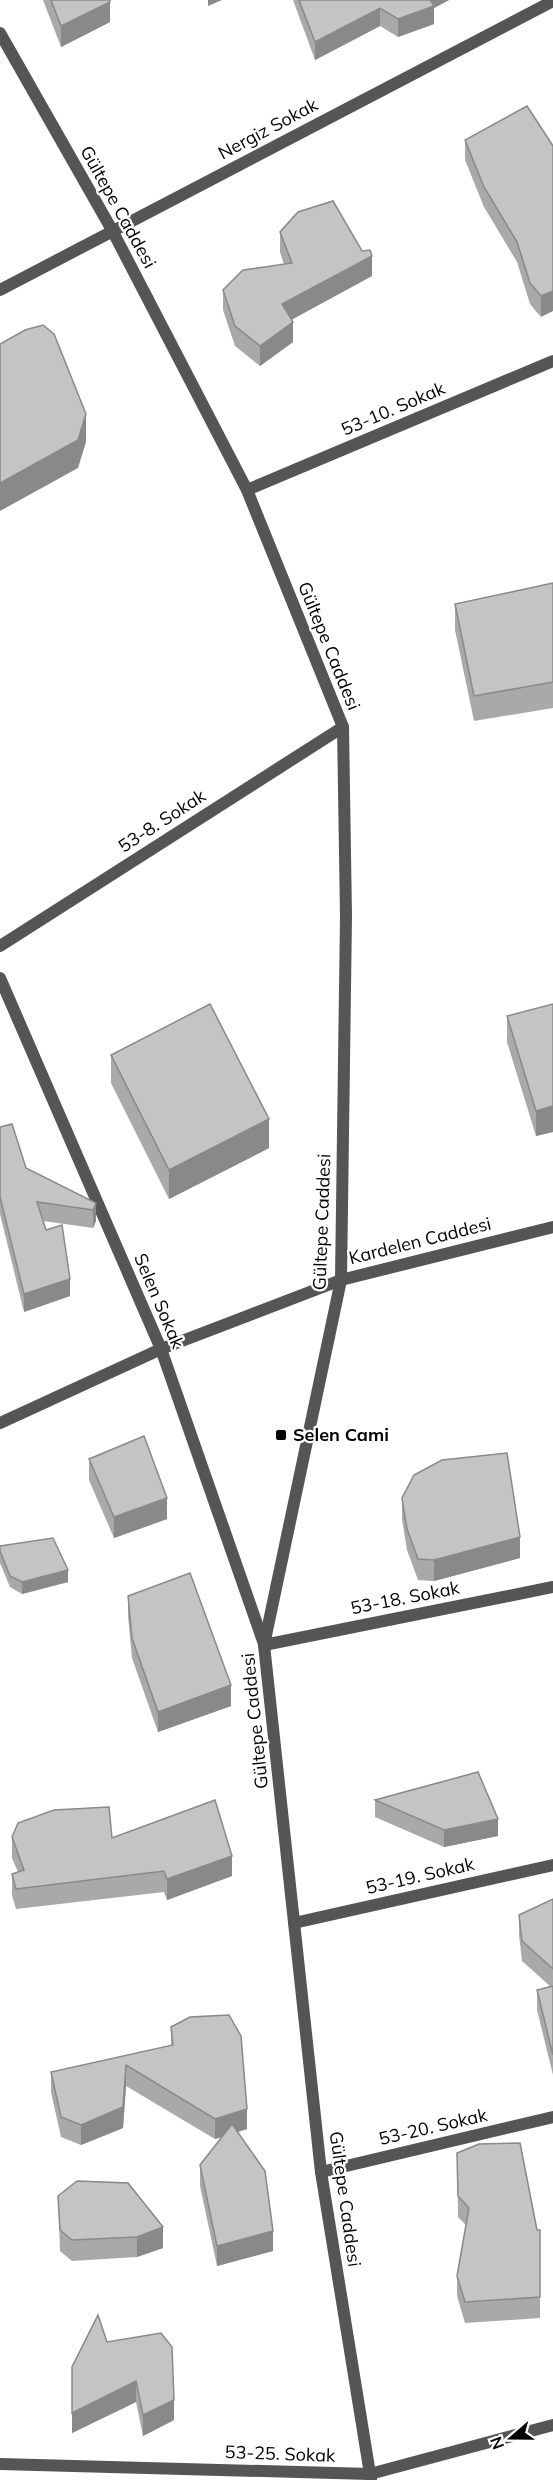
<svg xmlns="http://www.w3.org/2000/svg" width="553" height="2480" font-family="Mulish,sans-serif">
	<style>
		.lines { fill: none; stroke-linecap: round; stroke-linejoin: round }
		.street { stroke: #555; stroke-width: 12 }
		.wall { fill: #a9a9a9 }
		.shaded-wall { fill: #898989 }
		.building { fill: #c4c4c4; stroke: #898989; stroke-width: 1.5 }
		.poi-dot { fill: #000; stroke: #fff; stroke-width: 2 }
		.labels { text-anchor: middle; stroke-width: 4.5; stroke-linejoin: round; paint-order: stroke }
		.street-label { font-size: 18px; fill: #000; stroke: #fff }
		.poi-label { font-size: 18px; font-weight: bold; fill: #000; stroke: #fff; text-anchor: start }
	</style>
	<rect width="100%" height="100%" fill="#fff"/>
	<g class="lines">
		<g class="street">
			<polyline points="0,33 112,230 247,490 343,727 346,916 341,1280 264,1645 321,2172 371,2480"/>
			<polyline points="0,290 553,1"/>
			<polyline points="247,490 553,361"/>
			<polyline points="0,946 343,727"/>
			<polyline points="0,978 161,1349 264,1644"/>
			<polyline points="0,1423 161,1349 341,1280 553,1227"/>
			<polyline points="264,1645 553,1587"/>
			<polyline points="294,1923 553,1865"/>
			<polyline points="321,2172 553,2117"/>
			<polyline points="0,2464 370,2474 553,2425"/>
		</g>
	</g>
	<g class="wall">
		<polygon points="43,0 110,0 110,22 61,47"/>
		<polygon points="293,0 449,0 434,8 434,24 398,37 380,26 315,60"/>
		<polygon points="465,140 553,146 541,317 530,304 517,262 484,207 465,160"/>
		<polygon points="280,232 362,251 372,276 292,319 293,342 260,366 235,346 223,310 223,290 284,264 280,252"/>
		<polygon points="553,583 553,708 474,721 455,630 455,604"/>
		<polygon points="553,1004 553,1132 536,1136 507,1042 507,1016"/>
		<polygon points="111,1055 269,1148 169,1199 111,1083"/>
		<polygon points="0,1127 26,1168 96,1203 96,1221 93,1228 43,1221 70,1296 24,1312 0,1214"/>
		<polygon points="89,1459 167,1519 114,1538 89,1480"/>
		<polygon points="402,1498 520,1558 434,1581 418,1580 407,1550 402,1519"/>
		<polygon points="0,1546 68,1582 22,1594 10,1587 0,1563"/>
		<polygon points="128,1596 231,1706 158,1732 132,1658 128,1616"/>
		<polygon points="375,1800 498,1836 444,1847 375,1817"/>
		<polygon points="12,1837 112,1838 232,1876 167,1900 164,1892 16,1909 12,1895 12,1874 18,1872 12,1858"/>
		<polygon points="553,1899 553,2075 537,2010 537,1990 550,1986 522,1961 519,1935 519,1915"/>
		<polygon points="171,2027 247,2129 238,2132 273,2251 217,2266 200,2186 200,2165 222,2137 215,2139 126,2086 123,2128 81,2145 61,2137 51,2092 51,2072 171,2046"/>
		<polygon points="457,2153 537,2230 540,2230 540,2318 465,2323 457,2296 457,2276 466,2225 458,2217"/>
		<polygon points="58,2196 163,2248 137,2257 72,2261 60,2251"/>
		<polygon points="107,2342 174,2420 143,2436 136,2402 72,2433"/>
	</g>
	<g class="shaded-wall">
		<polygon points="208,0 222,0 208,6"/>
		<polygon points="427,0 449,0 434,8 434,24 398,37 398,19"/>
		<polygon points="110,2 110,22 61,47 61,26"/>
		<polygon points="380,8 380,26 315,60 315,42"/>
		<polygon points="372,256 372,276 282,325 282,304"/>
		<polygon points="553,291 553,311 541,317 541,296"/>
		<polygon points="293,322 293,342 260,366 260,346"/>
		<polygon points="86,414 86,442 78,468 0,511 0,483"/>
		<polygon points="553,1106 553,1132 536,1136 536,1111"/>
		<polygon points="269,1119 269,1148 169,1199 169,1170"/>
		<polygon points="96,1203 96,1221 93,1228 93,1210"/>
		<polygon points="70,1279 70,1296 24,1312 24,1294"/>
		<polygon points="167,1498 167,1519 114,1538 114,1517"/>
		<polygon points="520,1537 520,1558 434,1581 434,1560"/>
		<polygon points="68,1570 68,1582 22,1594 22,1582"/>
		<polygon points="231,1685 231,1706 158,1732 158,1712"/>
		<polygon points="498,1819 498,1836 444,1847 444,1830"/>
		<polygon points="232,1856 232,1876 167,1900 167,1879"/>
		<polygon points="126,2065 126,2086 123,2128 81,2145 81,2125"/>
		<polygon points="247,2109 247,2129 215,2139 215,2119"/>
		<polygon points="163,2227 163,2248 137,2257 137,2237"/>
		<polygon points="273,2231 273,2251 217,2266 217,2246"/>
		<polygon points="136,2381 136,2402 72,2433 72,2413"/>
		<polygon points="174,2400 174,2420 143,2436 143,2415"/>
	</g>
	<g class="building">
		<polygon points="51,0 110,0 110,2 61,26"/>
		<polygon points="299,0 430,0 434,6 398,19 380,8 315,42"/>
		<polygon points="527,106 553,146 553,291 541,296 530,283 517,242 484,187 465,140"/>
		<polygon points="333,201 362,251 370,250 372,256 282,304 293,322 260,346 235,326 223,290 243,270 292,263 280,232 298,212"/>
		<polygon points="43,325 54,334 86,414 78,440 0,483 0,344 25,330"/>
		<polygon points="553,583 553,682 474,696 455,604"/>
		<polygon points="210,1004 269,1119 169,1170 111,1055"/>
		<polygon points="553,1004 553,1106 536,1111 507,1016"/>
		<polygon points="12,1124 26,1168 96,1203 93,1210 37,1202 46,1230 62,1225 70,1279 24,1294 0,1197 0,1127"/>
		<polygon points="144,1436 167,1498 114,1517 89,1459"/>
		<polygon points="507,1453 520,1537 434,1560 418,1559 407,1529 402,1498 414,1475 442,1460"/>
		<polygon points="53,1538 68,1570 22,1582 10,1576 0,1551 0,1546"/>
		<polygon points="190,1573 231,1685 158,1712 132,1638 128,1596"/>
		<polygon points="478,1772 498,1819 444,1830 375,1800"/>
		<polygon points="215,1800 232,1856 167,1879 164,1871 16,1889 12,1874 24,1870 12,1837 18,1823 54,1810 109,1807 112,1838"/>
		<polygon points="553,1899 553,1969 522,1941 519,1915"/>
		<polygon points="553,1986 553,2055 537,1990"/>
		<polygon points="229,2015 241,2036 247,2109 215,2119 126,2065 123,2107 81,2125 61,2117 51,2072 173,2045 171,2027 190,2017"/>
		<polygon points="232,2124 265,2171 273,2231 217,2246 200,2165"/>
		<polygon points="520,2143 537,2230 540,2230 540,2297 465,2302 457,2276 469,2208 458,2196 457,2153 479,2144"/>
		<polygon points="77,2181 128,2183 163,2227 137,2237 72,2240 60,2230 58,2196"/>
		<polygon points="98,2315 107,2342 161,2333 172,2347 174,2400 143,2415 136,2381 72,2413 72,2367"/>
	</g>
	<rect class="poi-dot" x="275" y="1429" width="12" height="12" rx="3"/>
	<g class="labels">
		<g class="street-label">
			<text transform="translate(268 129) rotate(-28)" y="6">Nergiz Sokak</text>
			<text transform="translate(118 207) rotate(61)" y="6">Gültepe Caddesi</text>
			<text transform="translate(393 409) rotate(-23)" y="6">53-10. Sokak</text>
			<text transform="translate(329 646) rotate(68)" y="6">Gültepe Caddesi</text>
			<text transform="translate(162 821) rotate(-33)" y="6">53-8. Sokak</text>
			<text transform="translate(322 1222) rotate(-88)" y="6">Gültepe Caddesi</text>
			<text transform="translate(420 1241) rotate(-14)" y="6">Kardelen Caddesi</text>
			<text transform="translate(159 1301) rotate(67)" y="6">Selen Sokak</text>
			<text transform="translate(405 1598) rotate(-11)" y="6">53-18. Sokak</text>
			<text transform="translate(255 1721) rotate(-96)" y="6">Gültepe Caddesi</text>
			<text transform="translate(420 1876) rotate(-13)" y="6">53-19. Sokak</text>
			<text transform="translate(433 2127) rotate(-13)" y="6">53-20. Sokak</text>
			<text transform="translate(345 2199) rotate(82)" y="6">Gültepe Caddesi</text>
			<text transform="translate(280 2454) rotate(2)" y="6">53-25. Sokak</text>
		</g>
		<g class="poi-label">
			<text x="293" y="1441">Selen Cami</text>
		</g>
	</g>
	<g transform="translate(511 2438) rotate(250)" stroke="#ffffff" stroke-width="4.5" paint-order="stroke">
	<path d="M0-4.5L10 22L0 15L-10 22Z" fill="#000000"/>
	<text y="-9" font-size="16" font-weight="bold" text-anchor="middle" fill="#000000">N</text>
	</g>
</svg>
